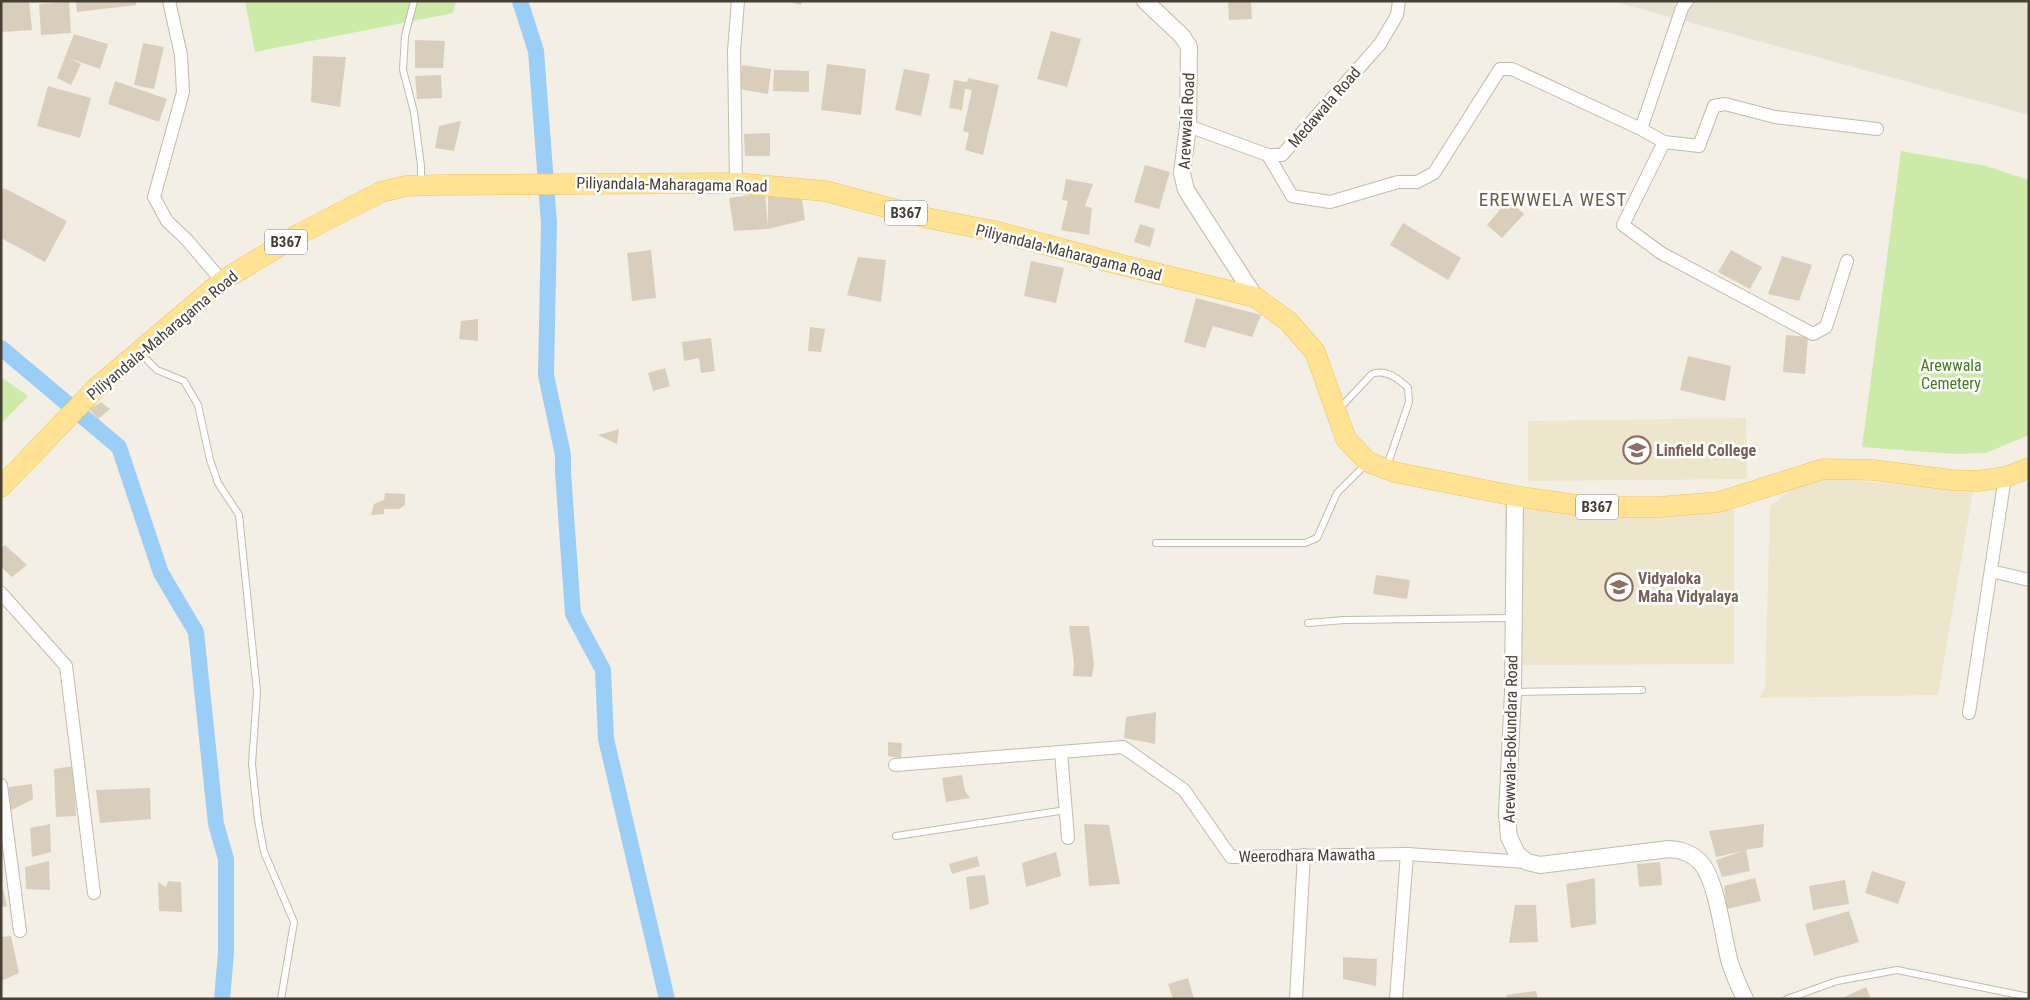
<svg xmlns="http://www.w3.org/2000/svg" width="2030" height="1000" font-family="'Roboto Condensed',sans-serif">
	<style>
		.residential { fill: #e8e2d2 }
		.education { fill: #eee5cd }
		.green { fill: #cceba9 }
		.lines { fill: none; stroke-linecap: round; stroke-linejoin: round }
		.canal { stroke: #9bcef6; stroke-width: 16 }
		.building { fill: #d9cebc }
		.service-casing { stroke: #c3baa9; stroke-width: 8 }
		.minor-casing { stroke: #c3baa9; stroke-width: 14 }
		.tertiary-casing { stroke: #c3baa9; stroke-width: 18 }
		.primary-casing { stroke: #edc459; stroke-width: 21 }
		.service { stroke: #fff; stroke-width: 6 }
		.minor { stroke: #fff; stroke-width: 12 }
		.tertiary { stroke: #fff; stroke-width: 16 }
		.primary { stroke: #ffe392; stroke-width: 20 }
		.labels { text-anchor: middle; stroke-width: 5; stroke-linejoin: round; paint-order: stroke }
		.shield { fill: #fff; stroke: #7e7971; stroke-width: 1 }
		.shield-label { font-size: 15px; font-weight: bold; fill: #463f34 }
		.street-label { font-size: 16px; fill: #463f34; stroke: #fff }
		.park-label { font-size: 16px; fill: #427c23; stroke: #fff }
		.education-label { font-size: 16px; font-weight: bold; fill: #785e54; stroke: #fff; text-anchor: start }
		.quarter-label { font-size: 19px; letter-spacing: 1px; fill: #6a5e4a; stroke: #fff }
	</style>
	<rect width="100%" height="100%" fill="#f4efe4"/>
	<polygon class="residential" points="1611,1 2029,1 2029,115"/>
	<g class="education">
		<polygon points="1746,418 1747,479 1528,481 1528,421"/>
		<polygon points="1805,480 1845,480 1938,488 1974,486 1938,695 1759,698 1765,688 1770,506"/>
		<polygon points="1505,503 1734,510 1734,664 1505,665"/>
	</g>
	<g class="green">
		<polygon points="245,1 456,1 453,13 255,52"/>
		<polygon points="1901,151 1986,166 2029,180 2029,435 1986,453 1954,454 1862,447"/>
		<polygon points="1,377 28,396 1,424"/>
	</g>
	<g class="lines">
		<g class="canal">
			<polyline points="520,1 536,51 549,223 546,375 563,455 563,472 573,614 603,670 606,739 667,999"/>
			<polyline points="1,348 119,447 161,573 196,632 216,824 226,859 226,953 222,999"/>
		</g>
	</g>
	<g class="building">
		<polygon points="1,1 29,1 32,30 1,32"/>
		<polygon points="76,1 136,1 136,5 77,12"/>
		<polygon points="786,1 802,1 801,5"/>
		<polygon points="1228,1 1251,1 1252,19 1229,20"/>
		<polygon points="69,2 71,33 41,35 39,4"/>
		<polygon points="1051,31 1081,39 1067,87 1037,79"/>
		<polygon points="74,34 108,44 100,69 69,58 81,64 71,85 57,78"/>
		<polygon points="415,40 445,41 443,68 415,68"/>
		<polygon points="143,43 164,47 154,89 134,85"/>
		<polygon points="313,56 346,57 340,107 311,102"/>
		<polygon points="827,64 866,69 861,115 821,110"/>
		<polygon points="742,65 771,69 768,94 739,89"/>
		<polygon points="904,69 930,74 921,116 895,110"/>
		<polygon points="774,70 809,71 809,92 773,91"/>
		<polygon points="441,75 442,98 417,99 415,76"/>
		<polygon points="968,78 999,85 983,155 965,150 969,133 963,131 972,90 965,89 962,110 949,108 954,80 967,82"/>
		<polygon points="115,81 167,99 159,122 108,104"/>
		<polygon points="48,86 91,98 80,138 37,126"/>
		<polygon points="461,121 454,151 435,148 439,126"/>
		<polygon points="770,133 770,156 745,156 744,134"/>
		<polygon points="1145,165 1170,172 1159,209 1134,202"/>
		<polygon points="1066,179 1093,184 1085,206 1092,208 1089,235 1061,230 1068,201 1062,200"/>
		<polygon points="4,188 67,221 45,262 1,238 1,193"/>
		<polygon points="801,192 805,220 768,229 734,231 729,198 765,193 768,226 768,195"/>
		<polygon points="1508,200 1524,214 1502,238 1487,225"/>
		<polygon points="1403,223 1461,258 1448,280 1390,245"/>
		<polygon points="1140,224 1155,229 1150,247 1134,242"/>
		<polygon points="651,250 656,298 632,301 627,253"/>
		<polygon points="1731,250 1762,267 1750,289 1718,272"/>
		<polygon points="1782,256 1812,265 1799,301 1768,294"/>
		<polygon points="858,257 886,260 881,302 847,295"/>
		<polygon points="1031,261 1064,268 1056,303 1024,296"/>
		<polygon points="1196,298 1261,315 1252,337 1213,326 1205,348 1184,342"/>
		<polygon points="478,319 478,341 459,339 461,321"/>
		<polygon points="810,327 825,329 821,352 808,351"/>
		<polygon points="1786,335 1808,337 1805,374 1783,372"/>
		<polygon points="711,338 715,371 701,373 699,358 684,361 682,342"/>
		<polygon points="1688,356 1731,366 1725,401 1680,390"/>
		<polygon points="665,368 670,386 653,391 648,373"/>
		<polygon points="101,402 110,409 98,419 89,409"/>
		<polygon points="619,429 617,444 598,435"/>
		<polygon points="385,493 405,494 405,505 399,509 384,509 384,514 371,515 374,504 384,500"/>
		<polygon points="5,545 27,565 12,577 1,567 1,548"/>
		<polygon points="1376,575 1410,580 1407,599 1373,594"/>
		<polygon points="1069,626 1089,626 1094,664 1092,677 1073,676 1074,663"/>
		<polygon points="1156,712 1155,744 1124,738 1126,717"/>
		<polygon points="888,742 902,743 901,758 888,756"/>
		<polygon points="73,766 76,816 56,817 54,769"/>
		<polygon points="962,775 965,791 970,798 946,802 942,778"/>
		<polygon points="32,784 33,799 10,811 9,787"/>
		<polygon points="150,788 151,819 100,823 96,790"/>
		<polygon points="50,824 51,852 32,857 30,828"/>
		<polygon points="1084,824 1109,825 1120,884 1089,886"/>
		<polygon points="1764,824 1763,847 1746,850 1750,871 1722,877 1716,860 1743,851 1716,857 1709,831"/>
		<polygon points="1056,852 1061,876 1026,887 1022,863"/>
		<polygon points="977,856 980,866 952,874 949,864"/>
		<polygon points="49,861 50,890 26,889 25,867"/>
		<polygon points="1660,862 1662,885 1639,887 1637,864"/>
		<polygon points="1872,871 1906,882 1898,904 1865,893"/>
		<polygon points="985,875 989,904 970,910 966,877"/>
		<polygon points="1595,878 1596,924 1571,928 1566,884"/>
		<polygon points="1755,878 1761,901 1727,909 1724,886"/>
		<polygon points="1,880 7,906 1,907"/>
		<polygon points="1845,880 1849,904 1813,910 1809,886"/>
		<polygon points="168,881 181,882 182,912 159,911 158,882 166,887"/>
		<polygon points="1515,905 1536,905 1538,942 1509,943"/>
		<polygon points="1849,911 1859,942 1814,956 1805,924"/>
		<polygon points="11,936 19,973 1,981 1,937"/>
		<polygon points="1343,957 1377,959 1376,986 1343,979"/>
		<polygon points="1188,978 1194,999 1173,999 1168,984"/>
		<polygon points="1866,987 1871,999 1840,999"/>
		<polygon points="1536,991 1538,999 1507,999 1506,995"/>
	</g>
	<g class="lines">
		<g class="service-casing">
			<g id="service">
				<polyline points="414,1 405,36 403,70 414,112 421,166 421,184"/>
				<polyline points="141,354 157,370 184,381 198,405 210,460 218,483 239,515 257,692 252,764 258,820 264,852 294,922 281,999"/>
				<path d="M1339 409 1372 374C1385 369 1399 379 1408 388L1409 402 1387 466"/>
				<polyline points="1156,543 1305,543 1317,538 1337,493 1367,463"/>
				<polyline points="1308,623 1344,620 1512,618"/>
				<polyline points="1513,692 1642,690"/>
				<polyline points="896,836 1066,810"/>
				<polyline points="1787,999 1837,981 1897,970 2029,997"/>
			</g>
		</g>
		<g class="minor-casing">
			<g id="minor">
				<polyline points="169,1 181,55 183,92 154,197 167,221 187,240 222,281"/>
				<polyline points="1188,126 1268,155 1282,155 1380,44 1397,15 1399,1"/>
				<polyline points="1641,129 1682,8 1687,1"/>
				<polyline points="1664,142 1623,225 1661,253 1813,334 1826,327 1847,261"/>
				<polyline points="1268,155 1292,196 1330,202 1398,182 1417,182 1434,173 1500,69 1512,69 1641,129 1664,142 1699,146 1714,106 1725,104 1775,117 1877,129"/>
				<polyline points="736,183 734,51 738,1"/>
				<polyline points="1991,571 2029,580"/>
				<polyline points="1,593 66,666 94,893"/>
				<polyline points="1969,713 2005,477"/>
				<polyline points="1061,752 1068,838"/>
				<polyline points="895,765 1123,747 1184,790 1231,857 1407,854 1527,862"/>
				<polyline points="1,785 20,931"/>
				<polyline points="1296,999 1304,855"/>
				<polyline points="1396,999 1407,854"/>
			</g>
		</g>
		<g class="tertiary-casing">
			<g id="tertiary">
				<polyline points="1145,1 1182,36 1189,47 1188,126 1182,173 1186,190 1255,297"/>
				<path d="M1515 496 1513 692 1507 815 1509 837 1517 854 1527 862 1540 865 1669 849C1682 850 1691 853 1700 862 1717 879 1723 938 1730 963 1734 975 1739 987 1745 999"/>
			</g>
		</g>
		<g class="primary-casing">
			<g id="primary">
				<polyline points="77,408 95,389 222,281 301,233 381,192 406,186 439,185 736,183 825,191 927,218 994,231 1122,265 1255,297 1288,321 1315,352 1346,439 1368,462 1394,472 1515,496 1590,507 1659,507 1719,502 1823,469 1873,470 1952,480 1978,481 2005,477 2029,468"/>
				<polyline points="1,487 73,412"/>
			</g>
		</g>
		<use href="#service" class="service"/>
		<use href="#minor" class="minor"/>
		<use href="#tertiary" class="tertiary"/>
		<use href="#primary" class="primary"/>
	</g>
	<defs>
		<g id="school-ring" transform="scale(1.4375)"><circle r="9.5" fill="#fff" stroke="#8d6e63" stroke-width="1.5"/><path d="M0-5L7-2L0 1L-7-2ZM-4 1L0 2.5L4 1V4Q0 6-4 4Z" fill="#8d6e63"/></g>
	</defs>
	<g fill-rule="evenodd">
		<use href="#school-ring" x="1637" y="450"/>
		<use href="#school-ring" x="1619" y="587"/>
	</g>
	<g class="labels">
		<g class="shield">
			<rect x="885" y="200.5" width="42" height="25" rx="4"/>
			<rect x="265" y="229.5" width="42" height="25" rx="4"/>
			<rect x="1576" y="494.5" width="42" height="25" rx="4"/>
		</g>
		<g class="shield-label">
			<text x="906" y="218">B367</text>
			<text x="286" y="247">B367</text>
			<text x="1597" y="512">B367</text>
		</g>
		<g class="street-label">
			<text transform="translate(1324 107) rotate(-49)" y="6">Medawala Road</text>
			<text transform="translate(1186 121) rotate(-87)" y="6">Arewwala Road</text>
			<text transform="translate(672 184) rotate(1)" y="6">Piliyandala-Maharagama Road</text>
			<text transform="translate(1069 252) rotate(14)" y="6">Piliyandala-Maharagama Road</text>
			<text transform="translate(162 335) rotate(-40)" y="6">Piliyandala-Maharagama Road</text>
			<text transform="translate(1510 739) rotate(-89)" y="6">Arewwala-Bokundara Road</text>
			<text transform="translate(1307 855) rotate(-1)" y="6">Weerodhara Mawatha</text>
		</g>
		<g class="park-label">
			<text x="1951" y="371">Arewwala<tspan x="1951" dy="18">Cemetery</tspan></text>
		</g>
		<g class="education-label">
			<text x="1656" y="456">Linfield College</text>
			<text x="1638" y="584">Vidyaloka<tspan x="1638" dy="18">Maha Vidyalaya</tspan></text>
		</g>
		<g class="quarter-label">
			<text x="1553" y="206">EREWWELA WEST</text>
		</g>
	</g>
	<rect width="2030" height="1000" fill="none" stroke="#463f34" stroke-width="5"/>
</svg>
